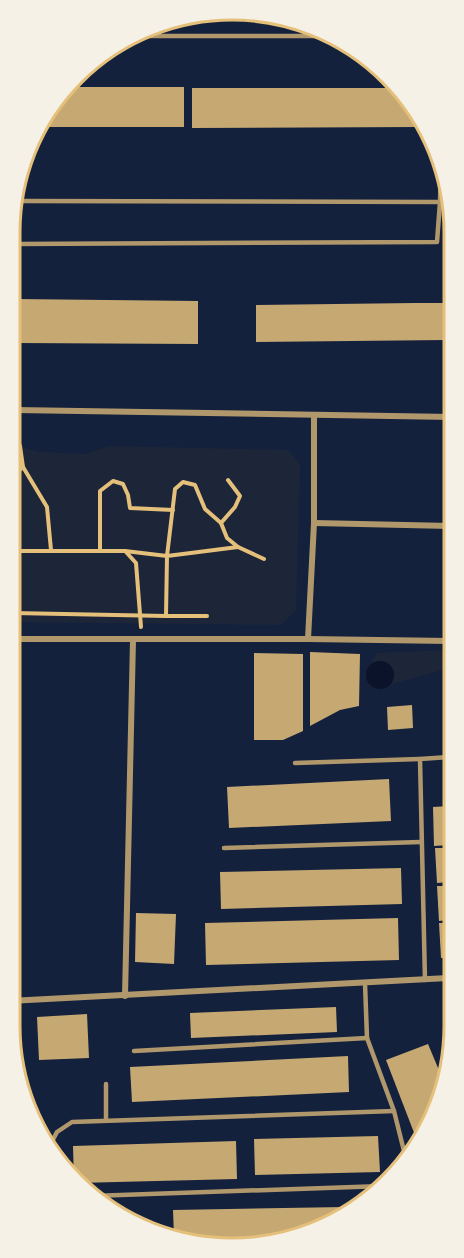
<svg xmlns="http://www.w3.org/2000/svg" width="464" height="1258" font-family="'Noto Sans',sans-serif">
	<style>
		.green { fill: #1d2539 }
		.water { fill: #0b132b }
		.building { fill: #c6a872 }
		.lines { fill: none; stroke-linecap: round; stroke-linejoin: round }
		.path { stroke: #e5c07b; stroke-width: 4 }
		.service { stroke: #b1986c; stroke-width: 4.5 }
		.minor { stroke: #b1986c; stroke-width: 6 }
		.rim { fill: none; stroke: #e5c07b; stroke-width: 3 }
	</style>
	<rect width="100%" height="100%" fill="#14213d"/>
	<g class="green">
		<polygon points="14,444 38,452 85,454 109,446 288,450 300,464 296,610 281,625 13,622"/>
		<path d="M450 650V668L378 688C359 681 370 665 377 653Z"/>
	</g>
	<circle class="water" cx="380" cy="675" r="14"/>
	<g class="building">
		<polygon points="66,87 184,87 184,127 40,127 55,96"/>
		<polygon points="192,88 401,88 419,117 419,127 192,128"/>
		<polygon points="16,299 198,301 198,344 15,343"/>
		<polygon points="415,303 446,303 446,340 256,342 256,305"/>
		<polygon points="310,652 360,654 359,706 340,710 310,726"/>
		<polygon points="254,653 303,654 303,731 283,740 254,740"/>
		<polygon points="412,705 413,728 388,730 387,707"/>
		<polygon points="389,779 391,821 229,828 227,787"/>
		<polygon points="449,806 449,845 434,846 433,807"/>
		<polygon points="435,848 449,848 449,882 437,883"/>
		<polygon points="401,868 402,904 221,909 220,872"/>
		<polygon points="437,886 449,886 448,920 439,921"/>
		<polygon points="136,913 176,914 174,964 135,962"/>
		<polygon points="398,918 399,960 206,965 205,923"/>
		<polygon points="439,923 448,923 448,958 441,958"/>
		<polygon points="336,1007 337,1032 191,1038 190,1013"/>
		<polygon points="87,1014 89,1058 39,1060 37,1017"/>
		<polygon points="428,1044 446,1087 418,1143 386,1060"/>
		<polygon points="348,1056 349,1092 132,1102 130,1067"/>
		<polygon points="378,1136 380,1172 255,1175 254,1139"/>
		<polygon points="236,1141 237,1179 77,1183 74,1181 73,1146"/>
		<polygon points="344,1207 344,1216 276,1245 201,1247 174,1237 173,1210"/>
	</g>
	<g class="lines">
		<g class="path">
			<polyline points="14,435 20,446 23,467 47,507 51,550"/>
			<polyline points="14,475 23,467"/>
			<polyline points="238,547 264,559"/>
			<polyline points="13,550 17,551 125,551 167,556 175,489 183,482 195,485 205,509 221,523"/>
			<polyline points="100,551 100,491 113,481 123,484 128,495 130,508 173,510"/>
			<polyline points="126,552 136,563 141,627"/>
			<polyline points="13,613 166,616 167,556 238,547 227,538 221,523 235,507 240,496 228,480"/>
			<polyline points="16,613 17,551"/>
			<polyline points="166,616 207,616"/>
		</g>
		<g class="service">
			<polyline points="129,36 332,36"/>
			<polyline points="16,201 440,202 441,157"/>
			<polyline points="16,244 437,242 440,202 452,199"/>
			<polyline points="295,763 420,759"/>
			<polyline points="224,848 421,842"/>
			<polyline points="425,980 420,759 449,757"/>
			<polyline points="365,983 367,1038"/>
			<polyline points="134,1051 367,1038 394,1111 407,1163"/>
			<polyline points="106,1120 106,1084"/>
			<polyline points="49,1147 57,1132 72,1122 394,1111"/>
			<polyline points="92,1196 383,1186"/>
		</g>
		<g class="minor">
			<polyline points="15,410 452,417"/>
			<polyline points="314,523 451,526"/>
			<polyline points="12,639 308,639 450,641"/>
			<polyline points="308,639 314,523 314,416"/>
			<polyline points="11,770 15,639"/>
			<polyline points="125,996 133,640"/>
			<polyline points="9,1001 448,978"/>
		</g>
	</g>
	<path d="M0 0H464V1258H0ZM232 20H232A212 212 0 0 1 444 232V1026A212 212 0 0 1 232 1238H232A212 212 0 0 1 20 1026V232A212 212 0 0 1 232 20Z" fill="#f6f1e7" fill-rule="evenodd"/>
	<path class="rim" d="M232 20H232A212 212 0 0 1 444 232V1026A212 212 0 0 1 232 1238H232A212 212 0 0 1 20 1026V232A212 212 0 0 1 232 20Z"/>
</svg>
